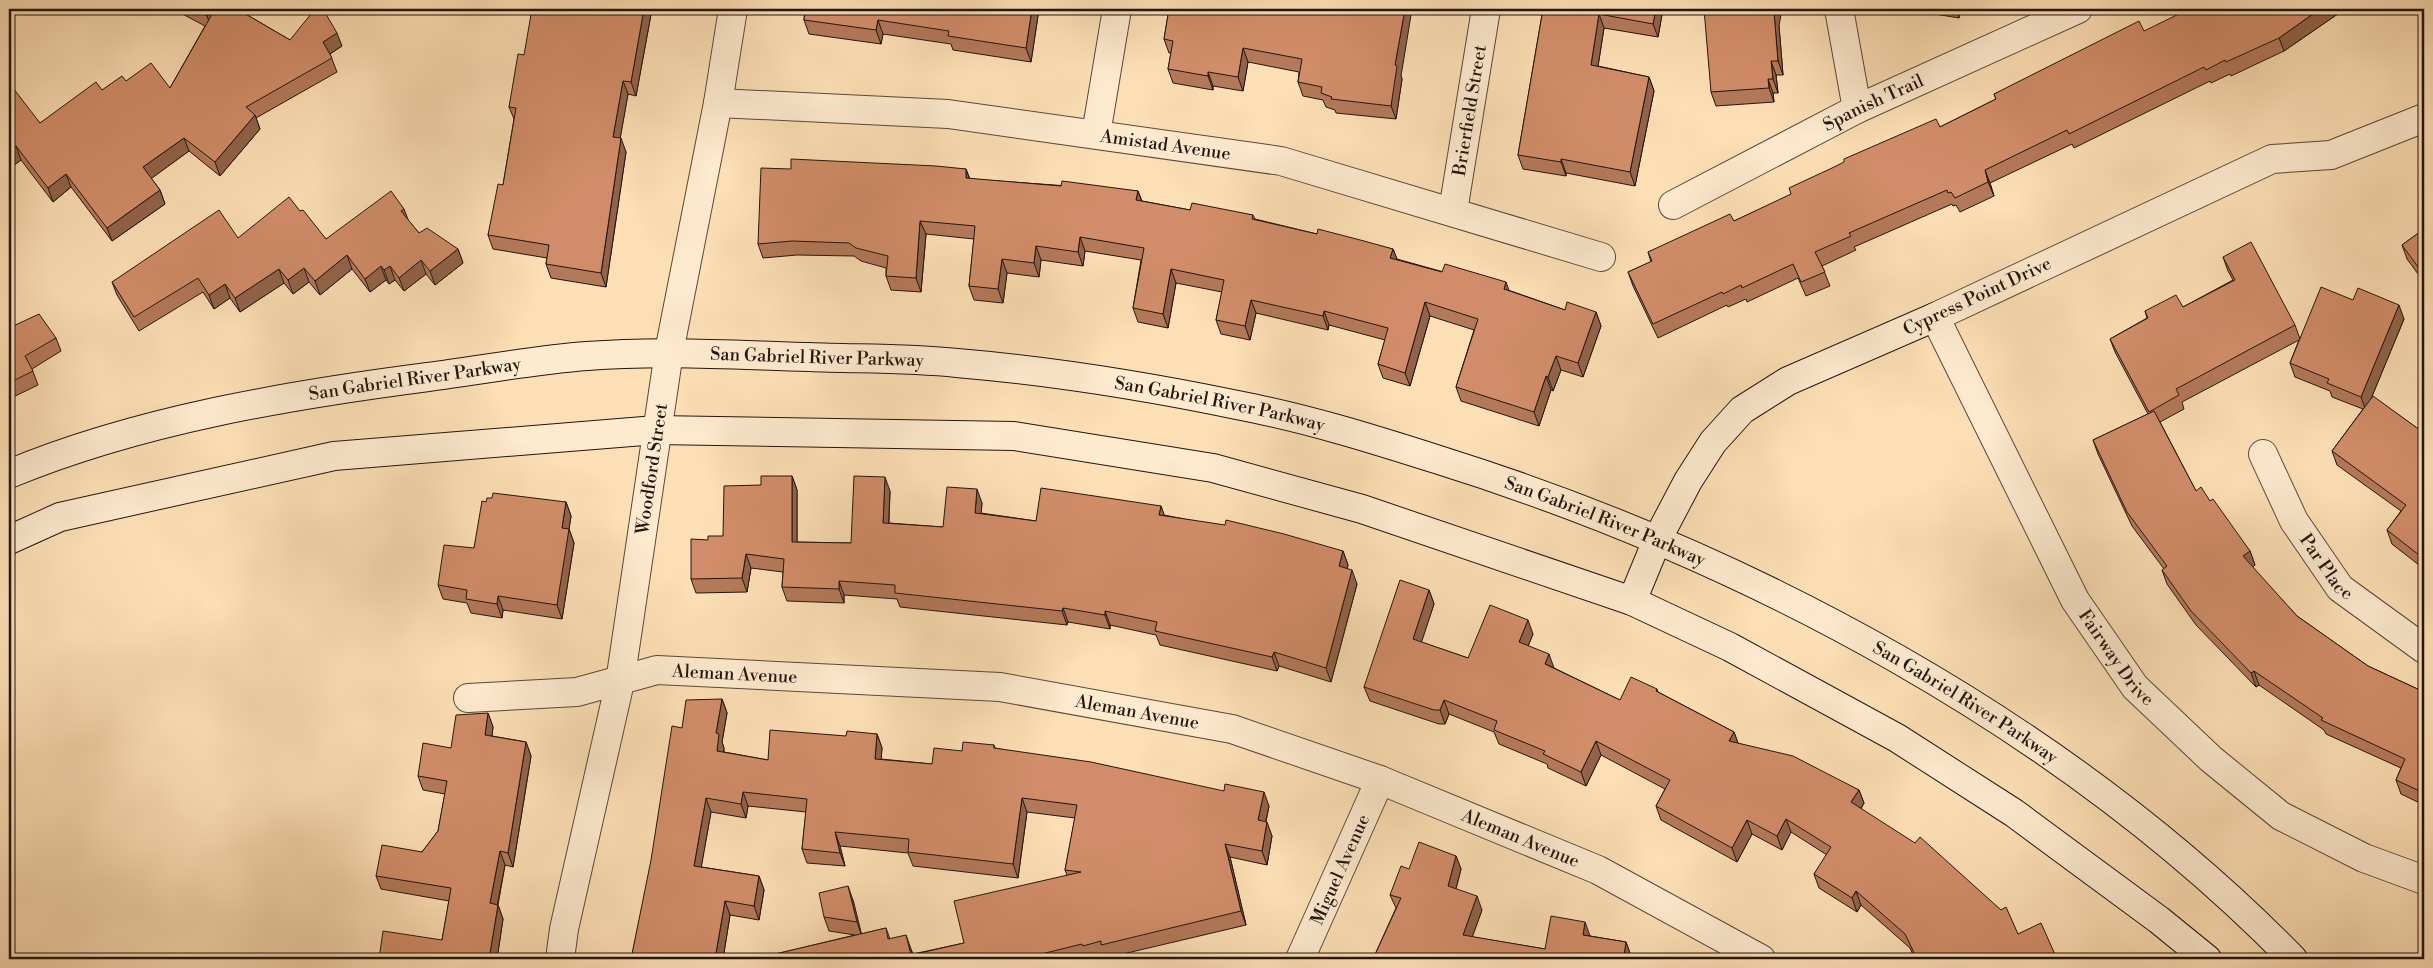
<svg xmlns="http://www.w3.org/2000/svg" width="2433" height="968" font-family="'Libre Bodoni',serif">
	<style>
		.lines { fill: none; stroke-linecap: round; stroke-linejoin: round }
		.street-casing { stroke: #5a4838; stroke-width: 30 }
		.secondary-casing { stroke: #23150f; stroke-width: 30 }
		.street { stroke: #feeacf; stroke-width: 28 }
		.secondary { stroke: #feeacf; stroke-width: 28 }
		.wall { fill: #b4795a; stroke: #23150f }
		.shaded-wall { fill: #92634a; stroke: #23150f }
		.building { fill: #d18d69; stroke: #23150f }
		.labels { text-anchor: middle; stroke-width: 4; stroke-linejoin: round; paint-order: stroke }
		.street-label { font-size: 18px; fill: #23150f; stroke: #feeacf }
	</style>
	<rect width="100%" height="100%" fill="#fddfb5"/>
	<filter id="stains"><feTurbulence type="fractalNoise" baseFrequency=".004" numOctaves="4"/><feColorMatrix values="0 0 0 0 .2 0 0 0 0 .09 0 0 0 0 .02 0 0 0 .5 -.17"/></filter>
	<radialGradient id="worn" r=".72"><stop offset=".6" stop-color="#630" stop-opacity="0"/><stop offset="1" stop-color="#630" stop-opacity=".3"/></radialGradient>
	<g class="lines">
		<g class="street-casing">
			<g id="street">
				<polyline points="1839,9 1857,109"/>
				<path id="s1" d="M718 103 948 114 1281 161 1601 257"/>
				<path id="s2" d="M2424 118 2331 155 2272 159 1935 317 2075 600 2135 687 2211 759 2281 816 2364 858 2424 880"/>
				<polyline points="1096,134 1117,9"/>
				<path id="s3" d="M1673 205 1857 109 2078 9"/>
				<path id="s4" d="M1453 211 1486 9"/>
				<path id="s5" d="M2263 454 2294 521 2340 588 2424 649"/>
				<path id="s6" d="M468 698 577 692 657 670 1000 687 1232 729 1380 780 1598 870 1761 959"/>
				<path id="s7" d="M560 959 564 929 620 682 669 352 718 103 733 9"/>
				<path id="s8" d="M1300 959 1380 780"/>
			</g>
		</g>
		<g class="secondary-casing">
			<g id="secondary">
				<path id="s9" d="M9 474C139 420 289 395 428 377 481 370 534 360 587 356 661 350 735 355 809 357 858 359 908 358 957 363 1051 371 1145 386 1237 405 1306 418 1373 439 1439 460 1749 557 2065 726 2293 959"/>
				<polyline points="9,540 60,517 334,456 656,430 1014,436 1213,468 1362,509 1632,601 1730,647 1897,738 2014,813 2159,920 2207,959"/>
				<polyline points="1632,601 1658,538 1688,481 1713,442 1742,410 1788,381 1935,317"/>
			</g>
		</g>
		<use href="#street" class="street"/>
		<use href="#secondary" class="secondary"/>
	</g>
	<g class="wall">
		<polygon points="173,9 237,9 290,40 342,46 330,54 337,72 256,118 260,129 220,176 189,151 151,178 160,190 165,204 112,241 71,187 53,202 21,160 9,169 9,92 40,123 102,90 170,88 205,26"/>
		<polygon points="652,9 636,96 628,94 620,138 626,152 606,287 551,278 546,264 547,258 493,249 488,235 503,185 514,119 509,107 524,55"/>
		<polygon points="805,9 1039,9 1031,62 953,50 951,44 883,34 881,44 809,34 804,20"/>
		<polygon points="1169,9 1401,76 1402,79 1396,119 1336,113 1335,110 1326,107 1323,100 1303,96 1298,82 1299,72 1248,62 1243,91 1213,86 1213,90 1173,83 1168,69 1171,53 1169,53 1164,39"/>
		<polygon points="1543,9 1663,9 1658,37 1604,28 1598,66 1649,77 1654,91 1635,186 1566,173 1566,176 1523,169 1518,155"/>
		<polygon points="1904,9 1960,9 1959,18"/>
		<polygon points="2345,9 2284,51 2231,76 2230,74 2211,83 2210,81 2074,148 2072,144 1990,183 1994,196 1960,212 1956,205 1953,206 1952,204 1854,247 1856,250 1822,266 1830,286 1806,296 1798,278 1747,302 1746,299 1728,307 1727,305 1658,338 1633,286 1628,272 1651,262 1648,252 1734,221 1940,127 1996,99 1994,94 2144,31"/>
		<polygon points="1779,26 1783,75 1776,75 1778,93 1773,93 1774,102 1716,106 1711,92"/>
		<polygon points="791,169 966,169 970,179 1138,191 1142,201 1190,210 1253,215 1255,219 1317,234 1393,249 1397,259 1508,290 1565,310 1596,312 1601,326 1583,377 1561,370 1553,391 1551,390 1539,426 1461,401 1456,387 1474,330 1430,316 1410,386 1383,378 1378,364 1385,340 1329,325 1328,330 1256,313 1250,340 1221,334 1216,320 1222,292 1176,283 1168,328 1138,322 1133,308 1141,260 1085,251 1083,266 1041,260 1039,277 1007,273 1003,303 974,300 969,286 974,239 926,234 921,292 891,290 886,276 886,268 861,261 854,256 797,255 763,258 758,244"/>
		<polygon points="300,211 326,239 408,220 419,233 458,249 463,263 435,285 426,274 404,291 395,280 389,284 386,280 370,292 352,269 320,295 309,282 293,294 284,283 240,312 230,298 214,309 203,292 139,331 117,295 112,282 238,238"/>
		<polygon points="2424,229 2424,282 2407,259 2402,245"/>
		<polygon points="2223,257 2295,325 2300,339 2353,300 2404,319 2372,396 2424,433 2424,569 2392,544 2387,530 2401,511 2337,465 2332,451 2363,409 2332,397 2330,391 2295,377 2290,363 2299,340 2182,402 2184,409 2160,422 2196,491 2210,501 2250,551 2255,565 2252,567 2297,616 2368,666 2424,692 2424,805 2401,794 2396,780 2401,768 2326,734 2324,730 2259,685 2256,687 2196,625 2167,584 2162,570 2164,569 2132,526 2098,454 2093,440 2148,414 2115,352 2110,339 2147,318 2145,311 2183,307 2233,280 2228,271"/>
		<polygon points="9,328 56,338 61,351 32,369 38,385 9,399"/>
		<polygon points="792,476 797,490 797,542 851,543 890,491 889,523 943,527 982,503 981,513 1036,521 1161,506 1164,515 1343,551 1348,565 1347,569 1357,584 1331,682 1279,666 1277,671 1160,645 1156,635 1110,625 1110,629 1068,622 1067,625 900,607 897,599 844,595 844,603 787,601 782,587 783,572 751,568 747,592 696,593 691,579 708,540 723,536 761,485"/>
		<polygon points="486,502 566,502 571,516 569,529 574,543 562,619 503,610 502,618 471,613 467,603 443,599 438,585 474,548"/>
		<polygon points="1429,590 1434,604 1421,642 1468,658 1533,634 1528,646 1554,668 1620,700 1657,689 1658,692 1734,732 1738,743 1859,790 1864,803 1861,809 2018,934 2057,959 1915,959 1910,948 1861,905 1857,912 1819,888 1814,874 1827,855 1791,832 1782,850 1752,834 1737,862 1661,820 1656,806 1665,789 1601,755 1586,786 1548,768 1547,764 1499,744 1494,732 1449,714 1445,724 1439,724 1370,701 1364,687"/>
		<polygon points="722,699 727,713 722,742 724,748 724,752 768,760 846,736 877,734 882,748 881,759 932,764 962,751 994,745 995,748 1269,806 1266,822 1272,836 1267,865 1230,857 1246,925 1106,958 1105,955 1089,959 1087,957 1080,959 755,959 855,935 829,931 824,917 853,900 861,934 886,928 890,939 911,949 913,954 964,943 1067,875 1065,870 1075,818 1027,812 1018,878 913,866 908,853 840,846 845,866 807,863 802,849 806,812 748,806 746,818 711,812 701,867 759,876 764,890 759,920 730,915 723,959 631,959 682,728"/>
		<polygon points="488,713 493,727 492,736 526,742 531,756 513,867 505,865 498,905 503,919 497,959 442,940 449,901 381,889 376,876 422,852 438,831 445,794 423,790 418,776 451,748"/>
		<polygon points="1456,856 1461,869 1456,889 1482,910 1472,937 1545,949 1590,936 1626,942 1631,956 1631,958 1373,959 1396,908 1390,895 1409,869"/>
	</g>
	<g class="shaded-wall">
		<polygon points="211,9 224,9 212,30 207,16"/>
		<polygon points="644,9 652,9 636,96 631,82"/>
		<polygon points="1032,9 1039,9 1031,62 1026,48"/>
		<polygon points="1405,9 1412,9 1401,76 1402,79 1396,119 1391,106 1395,65"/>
		<polygon points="1656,9 1663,9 1658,37 1653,24"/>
		<polygon points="1774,9 1782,9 1779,26 1783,75 1778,61 1774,12"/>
		<polygon points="1955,9 1960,9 1959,18"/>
		<polygon points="2320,9 2345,9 2284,51 2279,38"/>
		<polygon points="1599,14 1604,28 1596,79 1591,65"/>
		<polygon points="878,20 883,34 881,44 876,30"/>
		<polygon points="337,33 342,46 328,55 323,42"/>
		<polygon points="1243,48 1248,62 1243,91 1238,77"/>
		<polygon points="1771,61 1776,75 1778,93 1773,79"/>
		<polygon points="1208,72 1213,86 1213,90 1208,76"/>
		<polygon points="1649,77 1654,91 1635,186 1630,172"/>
		<polygon points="1768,79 1773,93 1774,102 1769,88"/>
		<polygon points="623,81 628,94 618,151 613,137"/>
		<polygon points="255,115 260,129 220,176 215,162"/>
		<polygon points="184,138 189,151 148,181 143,167"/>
		<polygon points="621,138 626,152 606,287 601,273"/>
		<polygon points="16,146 21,160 9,169 9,152"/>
		<polygon points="1561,159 1566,173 1566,176 1561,162"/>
		<polygon points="966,169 971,183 966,178"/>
		<polygon points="1985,170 1990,183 1994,196 1988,182"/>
		<polygon points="66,174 71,187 53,202 48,188"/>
		<polygon points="160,190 165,204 112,241 107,228"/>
		<polygon points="1138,191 1143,205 1136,200"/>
		<polygon points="404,209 409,222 401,211"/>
		<polygon points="920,221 926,234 921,292 916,278"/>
		<polygon points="1080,237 1085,251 1083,266 1078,252"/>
		<polygon points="1036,246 1041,260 1039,277 1034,263"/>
		<polygon points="458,249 463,263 435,285 430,271"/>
		<polygon points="1393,249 1398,262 1390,258"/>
		<polygon points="347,255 352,269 320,295 315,281"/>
		<polygon points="1002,259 1007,273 1003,303 998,289"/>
		<polygon points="421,260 426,274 404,291 399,278"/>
		<polygon points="381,266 386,280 370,292 365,279"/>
		<polygon points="390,266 395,280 389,284 384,270"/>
		<polygon points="304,268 309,282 293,294 288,280"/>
		<polygon points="279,269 284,283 240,312 235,298"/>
		<polygon points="1171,269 1176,283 1168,328 1163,314"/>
		<polygon points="1506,282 1511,296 1504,289"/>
		<polygon points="225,284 230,298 214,309 209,295"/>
		<polygon points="1251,300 1256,313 1250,340 1245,326"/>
		<polygon points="1425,302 1430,316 1410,386 1405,373"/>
		<polygon points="2399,305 2404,319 2366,411 2361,397"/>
		<polygon points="1324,311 1329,325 1328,330 1323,316"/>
		<polygon points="1596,312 1601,326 1583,377 1578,363"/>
		<polygon points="1556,356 1561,370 1553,391 1548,377"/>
		<polygon points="1546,376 1551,390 1539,426 1534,412"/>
		<polygon points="2424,461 2424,475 2421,465"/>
		<polygon points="792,476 797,490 797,556 792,542"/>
		<polygon points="885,477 890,491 888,537 883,523"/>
		<polygon points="977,489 982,503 980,526 975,513"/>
		<polygon points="566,502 571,516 569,529 574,543 562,619 557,605 562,528"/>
		<polygon points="1161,506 1166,520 1159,515"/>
		<polygon points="1343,551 1348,565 1344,580 1339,566"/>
		<polygon points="2250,551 2255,565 2248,570 2243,556"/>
		<polygon points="746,554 751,568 747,592 742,578"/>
		<polygon points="1352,570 1357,584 1331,682 1326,668"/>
		<polygon points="839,581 844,595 844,603 839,589"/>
		<polygon points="1429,590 1434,604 1418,653 1413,639"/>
		<polygon points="498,596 503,610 502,618 497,604"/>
		<polygon points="1063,608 1068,622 1067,625 1062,611"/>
		<polygon points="1105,611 1110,625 1110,629 1105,615"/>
		<polygon points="1528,620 1533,634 1524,656 1519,642"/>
		<polygon points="1274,652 1279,666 1277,671 1272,657"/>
		<polygon points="1549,654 1554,668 1545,664"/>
		<polygon points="2254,671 2259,685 2256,687 2251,673"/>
		<polygon points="722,699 727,713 722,742 724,748 722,764 717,751 716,733"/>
		<polygon points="1444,700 1449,714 1445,724 1440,710"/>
		<polygon points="488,713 493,727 490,749 485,735"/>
		<polygon points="1734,732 1739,746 1729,741"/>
		<polygon points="877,734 882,748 880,772 875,759"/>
		<polygon points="1596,741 1601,755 1586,786 1581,772"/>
		<polygon points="526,742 531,756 513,867 508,853"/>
		<polygon points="1859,790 1864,803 1856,816 1851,802"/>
		<polygon points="743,792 748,806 746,818 741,804"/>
		<polygon points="1264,792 1269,806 1263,834 1258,820"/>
		<polygon points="706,798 711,812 699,880 694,866"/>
		<polygon points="1022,798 1027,812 1018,878 1013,864"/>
		<polygon points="1786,819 1791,832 1782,850 1777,836"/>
		<polygon points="1747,820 1752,834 1737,862 1732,848"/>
		<polygon points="1267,822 1272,836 1267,865 1262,851"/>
		<polygon points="835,832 840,846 845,866 840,853"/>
		<polygon points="1225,844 1230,857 1246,925 1241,911"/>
		<polygon points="500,851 505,865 495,917 490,903"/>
		<polygon points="1456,856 1461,869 1453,900 1448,886"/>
		<polygon points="759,876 764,890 759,920 754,906"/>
		<polygon points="848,886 853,900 862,936 857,922"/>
		<polygon points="1856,891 1861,905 1857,912 1852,898"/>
		<polygon points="1477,896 1482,910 1468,949 1463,935"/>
		<polygon points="725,901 730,915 723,959 715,959"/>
		<polygon points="498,905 503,919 497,959 489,959"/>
		<polygon points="1585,922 1590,936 1583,935"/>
		<polygon points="906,935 911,949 914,959 911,955"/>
		<polygon points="1626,942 1631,956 1631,959 1624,956"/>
	</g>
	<g class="building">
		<polygon points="194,9 211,9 207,16"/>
		<polygon points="215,9 237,9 290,40 315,9 323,9 337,33 323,42 332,58 246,107 255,115 215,162 184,138 143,167 160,190 107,228 66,174 48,188 16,146 9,152 9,92 13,88 40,123 96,82 102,90 122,76 126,81 151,63 170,88"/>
		<polygon points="532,9 644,9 631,82 623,81 613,137 621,138 601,273 546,264 549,245 488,235 498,184 503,185 516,108 509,107 518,54 524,55"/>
		<polygon points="805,9 1032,9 1026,48 948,36 949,31 878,20 876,30 804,20"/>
		<polygon points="1169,9 1405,9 1395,65 1397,66 1391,106 1331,99 1332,97 1321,93 1322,87 1298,82 1302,59 1243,48 1238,77 1208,72 1208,76 1168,69 1173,41 1164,39"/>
		<polygon points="1543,9 1656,9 1653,24 1599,14 1591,65 1649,77 1630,172 1561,159 1561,162 1518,155"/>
		<polygon points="1704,9 1774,9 1774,12 1778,61 1771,61 1773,79 1768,79 1769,88 1711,92"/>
		<polygon points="2189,9 2320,9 2279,38 2226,62 2225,60 2206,70 2204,67 2069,134 2067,130 1985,170 1988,182 1955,198 1951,192 1948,193 1947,190 1849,233 1851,236 1815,252 1825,272 1801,282 1793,264 1742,288 1741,285 1723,294 1722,292 1653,324 1628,272 1652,261 1648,252 1730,214 1734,221 1791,194 1789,188 1832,168 1844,162 1844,159 1936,119 1940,127 1996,99 1994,94 2139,21 2144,31"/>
		<polygon points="791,159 936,166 966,169 966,178 1061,186 1062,181 1138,191 1136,200 1190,210 1192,203 1253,215 1252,219 1317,234 1318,229 1364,241 1393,249 1390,258 1442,272 1445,264 1506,282 1504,289 1565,310 1567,302 1596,312 1578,363 1556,356 1548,377 1546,376 1534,412 1456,387 1478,319 1425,302 1405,373 1378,364 1388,328 1324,311 1323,316 1251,300 1245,326 1216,320 1224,280 1171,269 1163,314 1133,308 1144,248 1080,237 1078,252 1036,246 1034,263 1002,259 998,289 969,286 975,226 920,221 916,278 886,276 888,256 856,248 849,243 792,241 758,244 761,168 791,169"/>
		<polygon points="391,191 404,209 401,211 419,233 427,228 458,249 430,271 421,260 399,278 390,266 384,270 381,266 365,279 347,255 315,281 304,268 288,280 279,269 235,298 225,284 209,295 198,278 134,317 112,282 219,210 238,238 289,197 300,211 303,210 326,239"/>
		<polygon points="2424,229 2424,275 2402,245"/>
		<polygon points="2251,242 2295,325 2176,389 2179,395 2149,412 2110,339 2148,318 2145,311 2176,295 2183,307 2235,280 2223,257"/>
		<polygon points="2321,287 2353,300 2358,288 2399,305 2361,397 2327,383 2329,379 2290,363"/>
		<polygon points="39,314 56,338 25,356 33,371 9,383 9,328"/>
		<polygon points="2373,396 2424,433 2424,461 2421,465 2424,468 2424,559 2387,530 2406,505 2332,451"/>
		<polygon points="2154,411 2196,491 2201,487 2210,501 2213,499 2250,551 2243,556 2297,616 2368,666 2424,692 2424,793 2396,780 2405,759 2321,720 2323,718 2254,671 2251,673 2191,611 2162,570 2167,566 2127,512 2093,440"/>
		<polygon points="761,476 792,476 792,542 851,543 854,476 885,477 883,523 943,527 947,487 977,489 975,513 1036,521 1041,488 1161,506 1159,515 1225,525 1226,520 1284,534 1343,551 1339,566 1352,570 1326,668 1274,652 1272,657 1155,631 1157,622 1105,611 1105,615 1063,608 1062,611 895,593 895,585 839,581 839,589 782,587 784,559 746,554 742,578 691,579 691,539 708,540 708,536 723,536 724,486 761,485"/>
		<polygon points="493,493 566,502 562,528 569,529 557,605 498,596 497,604 466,599 467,590 438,585 444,545 474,548 482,501 486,502 487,498 492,498"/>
		<polygon points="1400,580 1429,590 1413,639 1468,658 1490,605 1528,620 1519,642 1549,654 1545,664 1620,700 1631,677 1657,689 1656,691 1734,732 1729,741 1793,756 1859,790 1851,802 1915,843 1920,837 2001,910 2006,907 2018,934 2041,923 2057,959 1917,959 1905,934 1856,891 1852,898 1814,874 1831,847 1786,819 1777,836 1747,820 1732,848 1656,806 1670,780 1596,741 1581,772 1543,754 1545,751 1494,730 1497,721 1444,700 1440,710 1434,710 1364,687"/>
		<polygon points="722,699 716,733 719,734 717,751 768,760 770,730 846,736 847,731 877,734 875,759 932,764 934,748 962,751 963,742 994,745 994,748 1091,762 1224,791 1225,784 1264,792 1258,820 1267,822 1262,851 1225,844 1241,911 1101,945 1101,941 1083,946 1082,944 1029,957 1030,959 754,959 886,928 888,939 906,935 911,955 964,943 954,901 1081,872 1065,870 1077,805 1022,798 1013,864 908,852 909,839 835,832 840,853 802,849 807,799 743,792 741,804 706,798 694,866 759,876 754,906 725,901 715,959 631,959 651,860 672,726 682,728 686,700"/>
		<polygon points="488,713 485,735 526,742 508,853 500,851 490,903 498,905 489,959 379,959 383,931 442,940 451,888 376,876 382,845 422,852 438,831 447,781 418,776 423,743 451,748 456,715"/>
		<polygon points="1419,842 1456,856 1448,886 1477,896 1463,935 1545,949 1551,916 1585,922 1583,935 1626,942 1624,956 1640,959 1373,959 1401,898 1390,895 1401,866 1409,869"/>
		<polygon points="848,886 857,922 824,917 819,893"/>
	</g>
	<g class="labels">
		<g class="street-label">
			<text dy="6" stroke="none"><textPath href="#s3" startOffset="225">Spanish Trail</textPath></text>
			<text dy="6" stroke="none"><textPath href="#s4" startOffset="102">Brierfield Street</textPath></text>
			<text dy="6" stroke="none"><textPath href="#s1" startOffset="450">Amistad Avenue</textPath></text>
			<text transform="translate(1977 296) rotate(-25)" y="6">Cypress Point Drive</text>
			<text dy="6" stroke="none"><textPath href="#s9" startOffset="822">San Gabriel River Parkway</textPath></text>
			<text dy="6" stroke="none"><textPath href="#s9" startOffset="418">San Gabriel River Parkway</textPath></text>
			<text dy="6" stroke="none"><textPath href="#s9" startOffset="1228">San Gabriel River Parkway</textPath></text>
			<text dy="6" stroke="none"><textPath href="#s7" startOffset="499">Woodford Street</textPath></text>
			<text dy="6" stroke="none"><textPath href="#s9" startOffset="1632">San Gabriel River Parkway</textPath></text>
			<text dy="6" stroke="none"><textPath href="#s5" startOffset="130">Par Place</textPath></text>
			<text dy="6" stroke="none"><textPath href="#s2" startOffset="918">Fairway Drive</textPath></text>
			<text dy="6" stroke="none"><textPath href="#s6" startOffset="270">Aleman Avenue</textPath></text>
			<text dy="6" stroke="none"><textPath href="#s9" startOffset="2036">San Gabriel River Parkway</textPath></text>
			<text dy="6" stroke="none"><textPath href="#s6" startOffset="675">Aleman Avenue</textPath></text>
			<text dy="6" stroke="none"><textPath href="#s6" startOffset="1080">Aleman Avenue</textPath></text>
			<text dy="6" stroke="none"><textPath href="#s8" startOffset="98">Miguel Avenue</textPath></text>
		</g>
	</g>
	<rect width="2433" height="968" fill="none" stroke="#fddfb5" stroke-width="30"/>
	<rect x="10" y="10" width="2413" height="948" fill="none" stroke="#23150f" stroke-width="2.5"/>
	<rect x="15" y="15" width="2403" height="938" fill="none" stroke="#23150f"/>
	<rect width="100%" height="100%" filter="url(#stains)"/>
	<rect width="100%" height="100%" fill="url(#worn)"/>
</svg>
